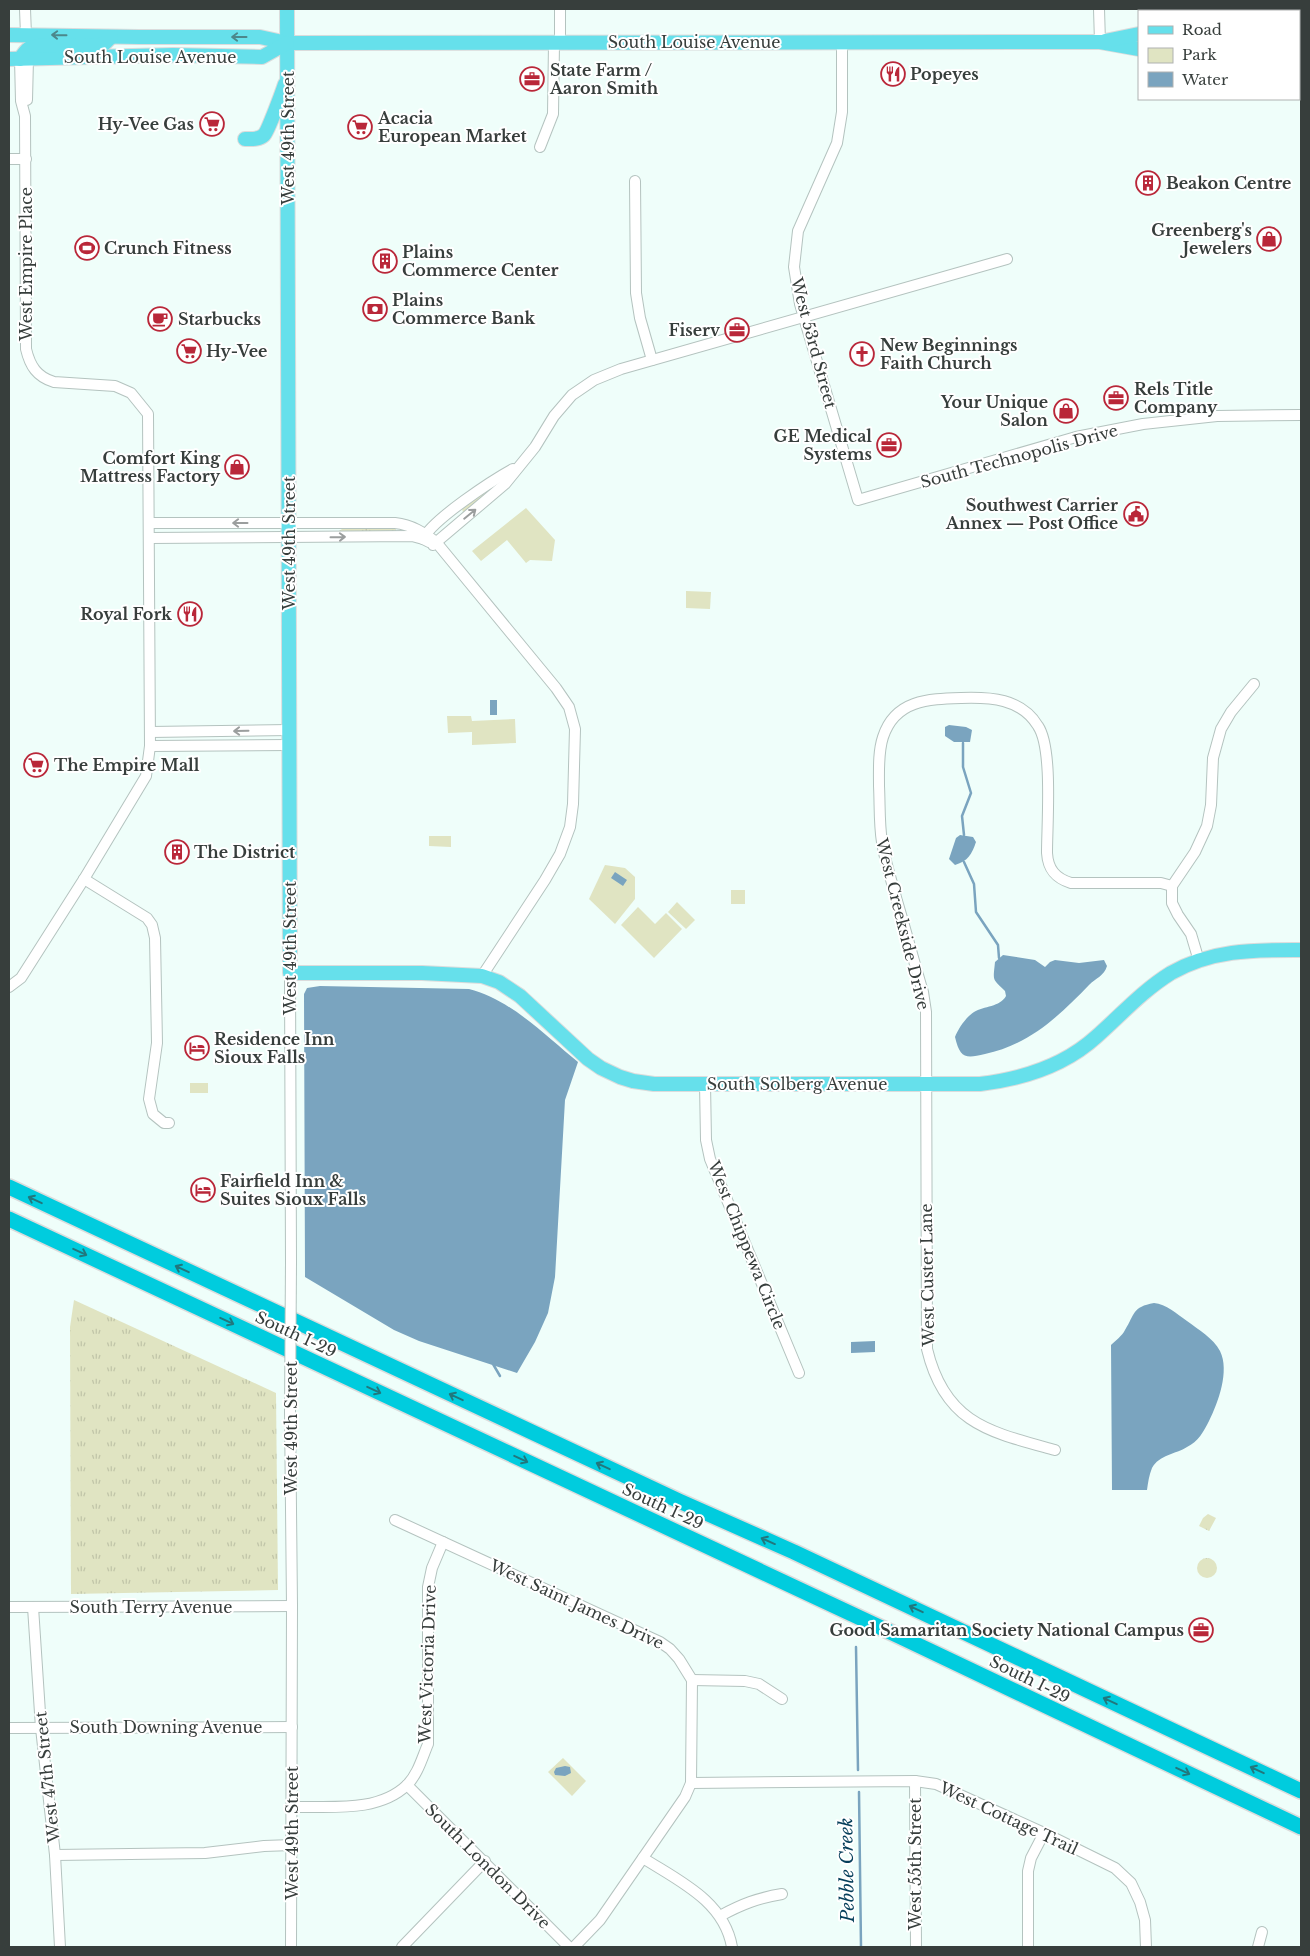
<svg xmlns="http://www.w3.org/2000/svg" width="1310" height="1956" font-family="'Libre Baskerville',serif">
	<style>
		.grass { fill: url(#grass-tufts) }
		.green { fill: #e0e4c2 }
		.water { fill: #7aa4bf }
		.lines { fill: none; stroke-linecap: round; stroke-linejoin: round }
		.stream { stroke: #7aa4bf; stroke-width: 2.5 }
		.minor-casing { stroke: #b4c3bf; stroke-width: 12 }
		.major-casing { stroke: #dbdcdc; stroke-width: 16 }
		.highway-casing { stroke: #dbdcdc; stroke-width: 18 }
		.minor { stroke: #fff; stroke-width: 10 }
		.major { stroke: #66e0eb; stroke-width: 14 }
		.highway { stroke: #00ccde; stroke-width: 15 }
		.minor-bridge-casing { stroke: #b4c3bf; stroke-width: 12; stroke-linecap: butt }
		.minor-bridge { stroke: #fff; stroke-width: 10 }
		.oneway { stroke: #4c878b }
		.oneway2 { stroke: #9b9e9e }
		.oneway3 { stroke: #21777d }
		.labels { text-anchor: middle; stroke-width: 4; stroke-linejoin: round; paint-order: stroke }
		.street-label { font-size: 16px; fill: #373e3c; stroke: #fff }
		.poi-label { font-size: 16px; font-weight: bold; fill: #373e3c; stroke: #fff; text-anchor: start }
		.water-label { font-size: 18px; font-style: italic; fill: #053e5a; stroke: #fff }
	</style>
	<defs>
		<pattern id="grass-tufts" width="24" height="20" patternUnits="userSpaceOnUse" patternTransform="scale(1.25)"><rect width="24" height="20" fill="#e0e4c2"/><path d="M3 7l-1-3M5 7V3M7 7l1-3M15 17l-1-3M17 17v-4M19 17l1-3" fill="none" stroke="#c1c5a8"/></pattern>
	</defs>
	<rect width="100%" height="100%" fill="#effefa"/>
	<g class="grass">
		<polygon points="492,486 495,488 463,513 462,508"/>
		<polygon points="395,527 396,531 340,533 339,531 342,529"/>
		<polygon points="74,1300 276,1393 278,1590 71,1594 70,1327"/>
		<polygon points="1208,1514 1216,1518 1209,1531 1199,1526 1203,1518"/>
		<circle cx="1207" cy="1568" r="10"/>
	</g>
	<g class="green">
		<polygon points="526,508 555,540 552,561 530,560 526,563 507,540 481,561 472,551"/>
		<polygon points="686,591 711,592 710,609 686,608"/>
		<polygon points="447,716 471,716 472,721 515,719 516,743 472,745 472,732 448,733"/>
		<polygon points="429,836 451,836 451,847 429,846"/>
		<polygon points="605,865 625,868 635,877 635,899 615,924 589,899"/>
		<rect x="731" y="890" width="14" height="14"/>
		<polygon points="677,902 695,920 686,929 668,912"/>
		<polygon points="638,907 655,924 666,913 682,929 654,958 621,925"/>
		<rect x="190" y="1083" width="18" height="10"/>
		<polygon points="563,1758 586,1781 572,1796 548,1772"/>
	</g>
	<g class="water">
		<rect x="490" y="700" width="7" height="15"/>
		<polygon points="949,725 966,727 972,730 970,742 954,742 945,736 945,727"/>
		<path d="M960 835 973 837 976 842C972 854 968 861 955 865L949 859 956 838Z"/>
		<polygon points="615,872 627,880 623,886 611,878"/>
		<path d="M1003 955 1035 960 1045 967 1050 962 1055 960 1079 963 1104 960 1107 966C1104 976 1096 978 1089 985 1059 1016 1029 1045 985 1054 965 1059 960 1058 955 1037 958 1029 966 1017 974 1012 984 1006 1000 1007 1006 996L1005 991C992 978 993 982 995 962Z"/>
		<path d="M320 986 469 989C510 999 546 1036 578 1062L565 1100 555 1277 548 1313 535 1342 517 1373 419 1341 394 1330 305 1277 304 994 307 988Z"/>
		<path d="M1154 1303C1166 1304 1177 1314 1187 1321 1199 1330 1213 1338 1220 1351 1230 1371 1218 1403 1209 1421 1204 1431 1198 1442 1187 1447 1176 1454 1159 1455 1152 1468 1149 1475 1148 1483 1147 1490H1112L1111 1345C1116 1340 1122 1336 1125 1330 1135 1314 1132 1307 1154 1303Z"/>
		<polygon points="875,1341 875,1352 851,1353 851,1342"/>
		<polygon points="565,1766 570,1767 571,1773 565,1776 555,1775 554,1772 556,1768"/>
	</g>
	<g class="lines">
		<g class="stream">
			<polyline points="963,743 963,767 971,793 962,816 964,835"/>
			<polyline points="964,862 974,884 976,912 998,945 999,958"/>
			<polyline points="493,1364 500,1376"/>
			<polyline points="856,1647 858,1770"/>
			<polyline points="859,1792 861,1947"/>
		</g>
		<g class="minor-casing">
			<g id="minor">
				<polyline points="25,9 26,35"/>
				<polyline points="1099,9 1100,42"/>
				<polyline points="842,42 842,112 837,143 798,231 794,267 800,304 858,500 1076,437 1143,424 1217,416 1301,415"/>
				<polyline points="560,43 560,9"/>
				<polyline points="27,100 28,59"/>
				<polyline points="540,147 553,114 554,43"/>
				<polyline points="9,159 26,159"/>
				<polyline points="635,181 636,293 640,318 652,360"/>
				<path d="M150 523H395C412 525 423 532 436 542L556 688 569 707 575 729 573 804 570 827 560 854 545 880 482 976"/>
				<polyline points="150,538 412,536 423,539 429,542"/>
				<path d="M423 539C433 519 493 480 513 469"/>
				<polyline points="433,545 505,484 535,447 554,416 572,395 594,380 621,369 1007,259"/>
				<polyline points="150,732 290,730"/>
				<polyline points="150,746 290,745"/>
				<polyline points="84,879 147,918 152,925 155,938 157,1043 149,1099 153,1114 164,1123 169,1123"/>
				<polyline points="1199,961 1191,934 1178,915 1172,903 1172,886 1195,852 1207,826 1211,805 1213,758 1221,729 1231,712 1254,684"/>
				<polyline points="290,973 291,1262"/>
				<path d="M9 987 21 978 84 879 146 776 150 746 148 414 131 393 115 386 54 382C37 377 30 366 26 349L25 116 21 101 20 59"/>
				<polyline points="705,1084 706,1140 710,1159 799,1373"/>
				<polyline points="290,1412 292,1606 291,1947"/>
				<path d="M1055 1450C990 1432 945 1424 927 1349L926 1012 923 992C914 962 906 931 897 901 892 882 885 862 882 842 879 824 880 805 879 786 879 770 878 752 883 737 895 700 928 699 961 698 990 697 1021 698 1038 726 1053 748 1047 823 1047 853 1048 869 1055 878 1071 883H1161L1172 886"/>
				<polyline points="395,1520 660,1642 670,1649 679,1659 692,1680 691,1783 685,1797 600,1920 574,1947"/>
				<polyline points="9,1607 292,1606"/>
				<polyline points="33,1607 41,1728 55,1855 60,1947"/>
				<polyline points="692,1680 745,1681 759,1684 782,1699"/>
				<polyline points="9,1728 292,1727"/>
				<polyline points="915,1781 916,1947"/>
				<polyline points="691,1783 915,1781 936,1784 1044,1833 1115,1868 1131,1883 1140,1902 1145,1920 1146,1947"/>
				<polyline points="407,1785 569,1947"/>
				<path d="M292 1807C330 1806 378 1813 407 1785 418 1774 422 1758 428 1744V1587L432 1568 443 1542"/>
				<polyline points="55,1855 205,1853 264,1846 292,1845"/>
				<path d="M643 1858C679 1881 724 1901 732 1947"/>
				<path d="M720 1916C742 1904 758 1898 782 1894"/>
				<polyline points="402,1947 485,1861"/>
				<polyline points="1028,1947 1028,1871 1031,1858 1044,1833"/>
				<polyline points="1258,1947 1262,1932"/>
			</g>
		</g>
		<g class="major-casing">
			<g id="major">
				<path d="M287 9 290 973H422L482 976 499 982 520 996 588 1059 601 1068 620 1077 633 1081 654 1084H980C1022 1079 1064 1066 1096 1037 1121 1015 1142 991 1171 973 1213 949 1255 950 1301 950"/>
				<polyline points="1299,32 1301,32"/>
				<polyline points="9,35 139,37 260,37 287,43 1100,42 1139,49"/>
				<polyline points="1105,41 1139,34"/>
				<polyline points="1299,53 1301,53"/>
				<polyline points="9,59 173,55 262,57 287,43"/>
				<path d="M20 59C23 55 25 51 28 49 37 42 83 46 97 46L105 43 111 37"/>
				<path d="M245 139C251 139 259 140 264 135 268 131 282 93 285 84"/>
			</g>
		</g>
		<g class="highway-casing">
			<g id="highway">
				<polyline points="9,1187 679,1501 794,1552 1301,1791"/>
				<polyline points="9,1219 903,1638 1301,1827"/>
			</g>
		</g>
		<use href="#minor" class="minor"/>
		<use href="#major" class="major"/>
		<use href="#highway" class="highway"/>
		<g class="minor-bridge-casing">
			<polyline id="minor-bridge" points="290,1412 291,1262"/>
		</g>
		<use href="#minor-bridge" class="minor-bridge"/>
	</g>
	<defs><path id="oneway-shaft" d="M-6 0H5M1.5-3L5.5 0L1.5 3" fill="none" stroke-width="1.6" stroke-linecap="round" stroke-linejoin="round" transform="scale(1.25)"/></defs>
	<g class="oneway">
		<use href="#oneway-shaft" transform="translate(59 35) rotate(-179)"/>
		<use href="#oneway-shaft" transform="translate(239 37) rotate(180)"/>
	</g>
	<g class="oneway2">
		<use href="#oneway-shaft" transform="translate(470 514) rotate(-39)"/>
		<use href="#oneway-shaft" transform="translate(240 523) rotate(-180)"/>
		<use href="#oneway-shaft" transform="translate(338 537) rotate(-1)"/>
		<use href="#oneway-shaft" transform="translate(241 731) rotate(179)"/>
	</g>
	<g class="oneway3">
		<use href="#oneway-shaft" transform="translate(35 1200) rotate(-155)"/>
		<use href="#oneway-shaft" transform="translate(80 1252) rotate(25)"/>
		<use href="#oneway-shaft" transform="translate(182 1269) rotate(-155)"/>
		<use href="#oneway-shaft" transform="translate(227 1321) rotate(25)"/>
		<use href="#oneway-shaft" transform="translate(374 1390) rotate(25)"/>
		<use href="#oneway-shaft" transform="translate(456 1397) rotate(-155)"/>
		<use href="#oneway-shaft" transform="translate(521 1459) rotate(25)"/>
		<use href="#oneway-shaft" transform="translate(603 1466) rotate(-155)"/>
		<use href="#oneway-shaft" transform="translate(768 1541) rotate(-156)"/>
		<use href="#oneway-shaft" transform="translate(916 1609) rotate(-155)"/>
		<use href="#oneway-shaft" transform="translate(1110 1701) rotate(-155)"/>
		<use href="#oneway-shaft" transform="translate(1257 1770) rotate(-155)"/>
		<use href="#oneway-shaft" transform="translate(1183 1771) rotate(25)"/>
	</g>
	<defs>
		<g id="restaurant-ring" transform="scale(1.25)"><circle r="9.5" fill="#fff" stroke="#b92739" stroke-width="1.5"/><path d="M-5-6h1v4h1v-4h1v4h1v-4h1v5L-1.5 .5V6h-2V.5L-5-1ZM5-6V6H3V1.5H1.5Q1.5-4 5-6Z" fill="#b92739"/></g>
		<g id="office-ring" transform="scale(1.25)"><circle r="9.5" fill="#fff" stroke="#b92739" stroke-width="1.5"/><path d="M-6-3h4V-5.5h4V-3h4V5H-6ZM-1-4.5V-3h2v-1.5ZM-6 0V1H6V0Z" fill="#b92739"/></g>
		<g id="supermarket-ring" transform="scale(1.25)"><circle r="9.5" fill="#fff" stroke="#b92739" stroke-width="1.5"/><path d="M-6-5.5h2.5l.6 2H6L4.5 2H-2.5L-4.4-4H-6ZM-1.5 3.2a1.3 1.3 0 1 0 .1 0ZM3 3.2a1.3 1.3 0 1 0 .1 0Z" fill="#b92739"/></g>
		<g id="building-ring" transform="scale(1.25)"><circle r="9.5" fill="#fff" stroke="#b92739" stroke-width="1.5"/><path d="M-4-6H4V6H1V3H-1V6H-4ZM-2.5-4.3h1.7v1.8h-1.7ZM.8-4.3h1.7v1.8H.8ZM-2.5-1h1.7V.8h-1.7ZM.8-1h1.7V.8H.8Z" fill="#b92739"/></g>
		<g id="shop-ring" transform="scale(1.25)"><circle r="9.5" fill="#fff" stroke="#b92739" stroke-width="1.5"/><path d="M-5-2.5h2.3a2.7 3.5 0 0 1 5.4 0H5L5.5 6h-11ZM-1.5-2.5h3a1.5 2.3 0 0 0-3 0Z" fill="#b92739"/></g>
		<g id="stadium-ring" transform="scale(1.25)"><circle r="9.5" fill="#fff" stroke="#b92739" stroke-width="1.5"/><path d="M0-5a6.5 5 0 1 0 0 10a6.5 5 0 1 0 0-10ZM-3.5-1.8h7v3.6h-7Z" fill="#b92739"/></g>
		<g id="bank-ring" transform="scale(1.25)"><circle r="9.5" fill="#fff" stroke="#b92739" stroke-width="1.5"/><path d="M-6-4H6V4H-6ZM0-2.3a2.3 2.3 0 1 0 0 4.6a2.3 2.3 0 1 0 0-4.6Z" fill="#b92739"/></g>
		<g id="cafe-ring" transform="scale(1.25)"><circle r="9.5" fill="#fff" stroke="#b92739" stroke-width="1.5"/><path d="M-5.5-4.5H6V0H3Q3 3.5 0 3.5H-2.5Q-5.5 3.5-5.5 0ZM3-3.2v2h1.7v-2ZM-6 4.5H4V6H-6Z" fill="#b92739"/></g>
		<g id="church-ring" transform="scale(1.25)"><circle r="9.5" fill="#fff" stroke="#b92739" stroke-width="1.5"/><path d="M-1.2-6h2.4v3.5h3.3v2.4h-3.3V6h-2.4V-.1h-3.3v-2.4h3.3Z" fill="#b92739"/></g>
		<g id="civic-ring" transform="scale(1.25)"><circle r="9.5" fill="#fff" stroke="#b92739" stroke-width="1.5"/><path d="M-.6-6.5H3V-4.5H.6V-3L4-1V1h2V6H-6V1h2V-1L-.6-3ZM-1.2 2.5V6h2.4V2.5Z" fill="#b92739"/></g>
		<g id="hotel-ring" transform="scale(1.25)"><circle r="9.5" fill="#fff" stroke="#b92739" stroke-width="1.5"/><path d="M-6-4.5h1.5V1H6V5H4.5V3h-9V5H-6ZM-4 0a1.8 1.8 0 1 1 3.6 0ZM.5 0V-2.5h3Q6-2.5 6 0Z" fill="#b92739"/></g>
	</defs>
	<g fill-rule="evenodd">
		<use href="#restaurant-ring" x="893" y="74"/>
		<use href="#office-ring" x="532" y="79"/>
		<use href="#supermarket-ring" x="212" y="124"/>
		<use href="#supermarket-ring" x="360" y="127"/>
		<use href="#building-ring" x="1148" y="183"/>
		<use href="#shop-ring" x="1269" y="239"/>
		<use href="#stadium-ring" x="87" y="248"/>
		<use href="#building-ring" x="385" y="261"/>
		<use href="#bank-ring" x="375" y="309"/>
		<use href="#cafe-ring" x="160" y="319"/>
		<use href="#office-ring" x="737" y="330"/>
		<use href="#supermarket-ring" x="189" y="351"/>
		<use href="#church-ring" x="862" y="354"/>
		<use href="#office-ring" x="1116" y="398"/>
		<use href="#shop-ring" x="1066" y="411"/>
		<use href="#office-ring" x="889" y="445"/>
		<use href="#shop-ring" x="237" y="467"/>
		<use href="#civic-ring" x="1136" y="514"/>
		<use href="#restaurant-ring" x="190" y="614"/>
		<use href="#supermarket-ring" x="36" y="765"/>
		<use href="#building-ring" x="177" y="852"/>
		<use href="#hotel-ring" x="197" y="1048"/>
		<use href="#hotel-ring" x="203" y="1190"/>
		<use href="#office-ring" x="1201" y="1630"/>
	</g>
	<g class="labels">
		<g class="street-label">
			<text x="694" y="48">South Louise Avenue</text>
			<text x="150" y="63">South Louise Avenue</text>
			<text transform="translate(288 138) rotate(-90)" y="6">West 49th Street</text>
			<text transform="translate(26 264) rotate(-90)" y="6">West Empire Place</text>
			<text transform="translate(814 343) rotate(75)" y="6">West 53rd Street</text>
			<text transform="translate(1019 456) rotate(-15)" y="6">South Technopolis Drive</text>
			<text transform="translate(289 543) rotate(-90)" y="6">West 49th Street</text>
			<text transform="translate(903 924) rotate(76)" y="6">West Creekside Drive</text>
			<text transform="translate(290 948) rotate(-90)" y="6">West 49th Street</text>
			<text x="797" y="1090">South Solberg Avenue</text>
			<text transform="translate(747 1245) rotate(68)" y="6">West Chippewa Circle</text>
			<text transform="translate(927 1275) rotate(-91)" y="6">West Custer Lane</text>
			<text transform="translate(296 1334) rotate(25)" y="6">South I-29</text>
			<text transform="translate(291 1428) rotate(-90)" y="6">West 49th Street</text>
			<text transform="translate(663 1506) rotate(25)" y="6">South I-29</text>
			<text transform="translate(577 1604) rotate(25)" y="6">West Saint James Drive</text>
			<text x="151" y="1613">South Terry Avenue</text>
			<text transform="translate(427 1664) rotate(-88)" y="6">West Victoria Drive</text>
			<text transform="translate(1030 1679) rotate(26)" y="6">South I-29</text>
			<text x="166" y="1733">South Downing Avenue</text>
			<text transform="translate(47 1777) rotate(-96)" y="6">West 47th Street</text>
			<text transform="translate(1009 1818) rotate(25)" y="6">West Cottage Trail</text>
			<text transform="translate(292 1833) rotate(-90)" y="6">West 49th Street</text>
			<text transform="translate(915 1864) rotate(-90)" y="6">West 55th Street</text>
			<text transform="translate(488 1866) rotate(45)" y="6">South London Drive</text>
		</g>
		<g class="poi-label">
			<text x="550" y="76">State Farm /<tspan x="550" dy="18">Aaron Smith</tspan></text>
			<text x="910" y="80">Popeyes</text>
			<text x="378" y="124">Acacia<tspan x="378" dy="18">European Market</tspan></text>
			<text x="194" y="130" text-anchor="end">Hy-Vee Gas</text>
			<text x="1166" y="189">Beakon Centre</text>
			<text x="1252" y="236" text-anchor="end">Greenberg's<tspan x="1252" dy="18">Jewelers</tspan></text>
			<text x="104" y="254">Crunch Fitness</text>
			<text x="402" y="258">Plains<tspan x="402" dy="18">Commerce Center</tspan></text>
			<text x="392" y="306">Plains<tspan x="392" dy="18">Commerce Bank</tspan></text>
			<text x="178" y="325">Starbucks</text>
			<text x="720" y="336" text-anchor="end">Fiserv</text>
			<text x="880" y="351">New Beginnings<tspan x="880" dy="18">Faith Church</tspan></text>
			<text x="206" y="357">Hy-Vee</text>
			<text x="1134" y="395">Rels Title<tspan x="1134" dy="18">Company</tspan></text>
			<text x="1048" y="408" text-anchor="end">Your Unique<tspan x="1048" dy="18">Salon</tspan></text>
			<text x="872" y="442" text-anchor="end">GE Medical<tspan x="872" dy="18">Systems</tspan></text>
			<text x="220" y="464" text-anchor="end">Comfort King<tspan x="220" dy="18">Mattress Factory</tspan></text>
			<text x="1118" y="511" text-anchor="end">Southwest Carrier<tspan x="1118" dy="18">Annex — Post Office</tspan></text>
			<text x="172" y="620" text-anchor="end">Royal Fork</text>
			<text x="54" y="771">The Empire Mall</text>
			<text x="194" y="858">The District</text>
			<text x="214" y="1045">Residence Inn<tspan x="214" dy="18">Sioux Falls</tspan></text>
			<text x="220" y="1187">Fairfield Inn &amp;<tspan x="220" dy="18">Suites Sioux Falls</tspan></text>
			<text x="1184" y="1636" text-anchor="end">Good Samaritan Society National Campus</text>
		</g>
		<g class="water-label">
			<text transform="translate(847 1870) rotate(-91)" y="6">Pebble Creek</text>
		</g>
	</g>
	<rect width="1310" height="1956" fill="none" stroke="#373e3c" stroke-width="20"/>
	<rect x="1138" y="10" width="162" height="90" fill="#ffffff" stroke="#afb2b1"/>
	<rect x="1148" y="26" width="25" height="8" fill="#66e0eb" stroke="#afb2b1"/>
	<text x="1182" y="35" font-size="15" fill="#373e3c">Road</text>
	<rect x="1148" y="48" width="25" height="15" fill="#e0e4c2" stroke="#afb2b1"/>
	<text x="1182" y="60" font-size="15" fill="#373e3c">Park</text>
	<rect x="1148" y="72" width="25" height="15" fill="#7aa4bf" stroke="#afb2b1"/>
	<text x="1182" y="85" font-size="15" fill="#373e3c">Water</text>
</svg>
